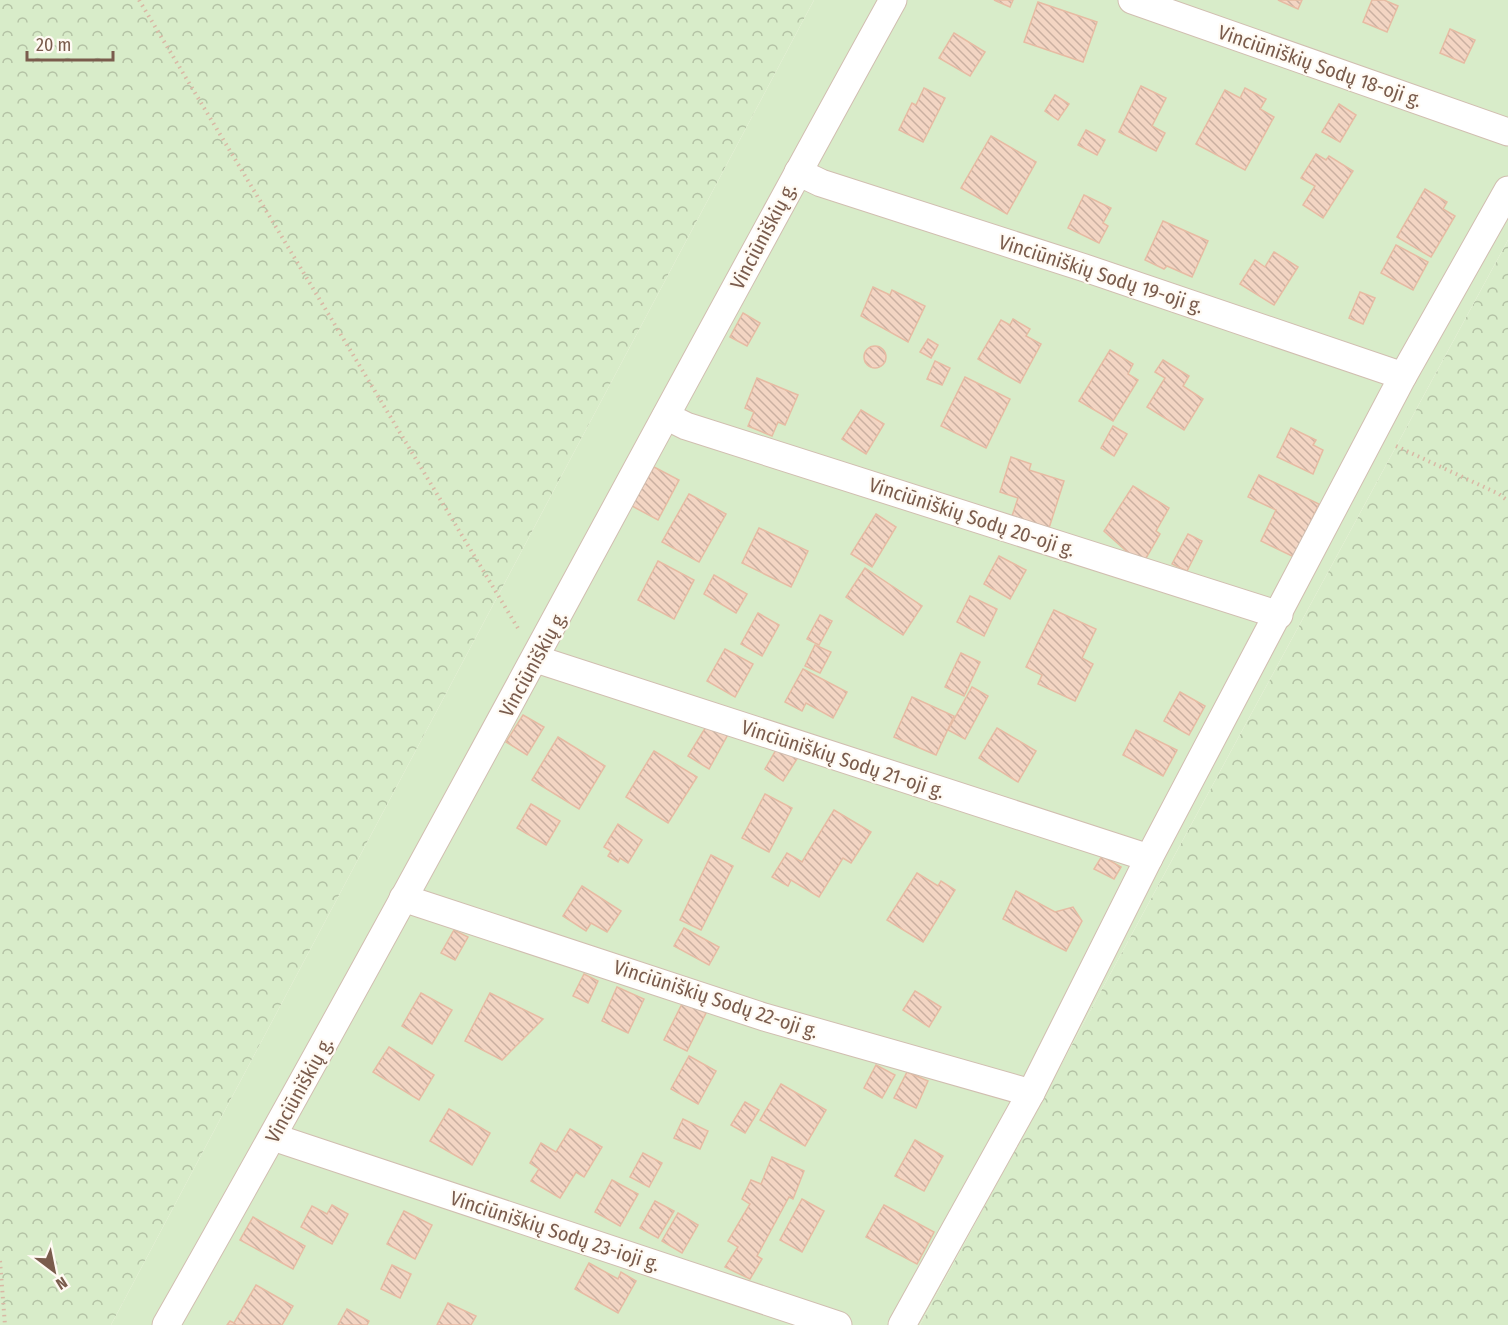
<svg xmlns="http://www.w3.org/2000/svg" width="1508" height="1325" font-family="'Fira Sans Condensed',sans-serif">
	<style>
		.forest { fill: url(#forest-crowns) }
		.garden { fill: #d8ecc9 }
		.building { fill: url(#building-back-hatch); stroke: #e6bba3; stroke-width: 1.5 }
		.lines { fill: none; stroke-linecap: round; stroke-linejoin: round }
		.street-casing { stroke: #d1beb0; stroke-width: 29 }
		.path { stroke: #d9b8a5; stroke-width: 4; stroke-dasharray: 1.5 4.5; stroke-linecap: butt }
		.street { stroke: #fff; stroke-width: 27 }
		.labels { text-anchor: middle; stroke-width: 4.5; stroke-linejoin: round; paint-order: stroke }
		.street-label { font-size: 20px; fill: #7a5c4d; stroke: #fffaf3 }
	</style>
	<defs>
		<pattern id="forest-crowns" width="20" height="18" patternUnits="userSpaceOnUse" patternTransform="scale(1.5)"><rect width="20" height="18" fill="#d8ecc9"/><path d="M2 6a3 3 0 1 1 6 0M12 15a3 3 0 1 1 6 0" fill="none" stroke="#b4c2a5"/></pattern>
		<pattern id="building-back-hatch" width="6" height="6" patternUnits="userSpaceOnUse" patternTransform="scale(1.5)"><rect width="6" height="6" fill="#f3d5c3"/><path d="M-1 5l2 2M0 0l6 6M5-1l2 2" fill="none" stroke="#cab0a1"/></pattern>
	</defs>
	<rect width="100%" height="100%" fill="#fdf6ec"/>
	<g class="forest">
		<polygon points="0,0 814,0 111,1325 0,1325"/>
		<polygon points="1508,240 1508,1325 920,1325"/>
	</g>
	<polygon class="garden" points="814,0 1508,0 1508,240 920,1325 111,1325"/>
	<g class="building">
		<polygon points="994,0 1013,0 1010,7"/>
		<polygon points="1278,0 1302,0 1298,9"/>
		<polygon points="1372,0 1384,0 1398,6 1387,32 1363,22"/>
		<polygon points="1038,2 1097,22 1083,62 1024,42"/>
		<polygon points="1450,29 1475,40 1464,63 1440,53"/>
		<polygon points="954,33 985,52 970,76 939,58"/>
		<polygon points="1141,86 1166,98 1152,126 1165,133 1156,151 1119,132"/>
		<polygon points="924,88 945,98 923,142 899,130 912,103 916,105"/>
		<polygon points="1245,88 1266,99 1260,109 1274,117 1245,170 1196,144 1225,90 1240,98"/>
		<polygon points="1055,95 1069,104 1058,120 1045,111"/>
		<polygon points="1339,104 1356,115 1340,142 1322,132"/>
		<polygon points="1086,130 1105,140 1097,155 1078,145"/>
		<polygon points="991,136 1036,162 1007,214 961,188"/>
		<polygon points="1316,154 1326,160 1329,156 1353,171 1323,218 1303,205 1315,186 1301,178"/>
		<polygon points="1425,189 1447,202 1443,209 1455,216 1431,257 1397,237"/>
		<polygon points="1084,195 1111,208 1103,223 1108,226 1099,243 1068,228"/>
		<polygon points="1163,221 1208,241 1192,277 1167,266 1164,269 1145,260"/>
		<polygon points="1396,245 1428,262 1413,290 1381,273"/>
		<polygon points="1274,252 1298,267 1274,305 1240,284 1255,260 1265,267"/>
		<polygon points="873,287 890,295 892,290 925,306 908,342 861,316"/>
		<polygon points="1360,292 1375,298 1363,324 1349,318"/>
		<polygon points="743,313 760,323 747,346 730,337"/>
		<polygon points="1013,319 1030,329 1026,336 1041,344 1020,383 978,359 1001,320 1010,325"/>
		<polygon points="928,339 938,345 931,358 920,352"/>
		<circle cx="875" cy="357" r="11"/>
		<polygon points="1110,350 1133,364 1128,374 1138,380 1113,421 1079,401"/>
		<polygon points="1163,360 1189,376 1183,386 1203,399 1184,430 1147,407 1165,378 1155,372"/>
		<polygon points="935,361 950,368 942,385 927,379"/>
		<polygon points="965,377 1010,399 986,448 941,426"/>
		<polygon points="757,378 798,395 785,425 778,422 772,436 748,426 754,412 745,408"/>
		<polygon points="861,410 884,424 866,454 842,439"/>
		<polygon points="1113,426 1127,434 1114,456 1101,448"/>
		<polygon points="1291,428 1316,440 1313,445 1323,450 1313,474 1277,457"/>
		<polygon points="1011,457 1031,464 1029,470 1064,481 1049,528 1012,516 1018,498 1000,492"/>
		<polygon points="654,467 679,480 658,520 632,506"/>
		<polygon points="1259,475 1319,504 1294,557 1261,541 1276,510 1248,497"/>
		<polygon points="1133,486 1169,508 1156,531 1160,534 1142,565 1104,531"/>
		<polygon points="689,494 726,514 699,562 662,542"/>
		<polygon points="876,514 896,527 872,567 851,554"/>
		<polygon points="759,528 808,551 791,587 742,563"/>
		<polygon points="1188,534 1202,541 1187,571 1172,564"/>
		<polygon points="999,556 1026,570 1010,599 984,584"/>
		<polygon points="658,561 694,580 674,619 638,600"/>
		<polygon points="865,568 922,606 903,635 846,597"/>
		<polygon points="714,575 747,594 736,613 704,594"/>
		<polygon points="970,596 997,609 984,636 957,622"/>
		<polygon points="1054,610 1096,629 1082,658 1093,664 1075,701 1038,684 1042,675 1026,667"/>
		<polygon points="758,613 779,625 762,656 741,644"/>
		<polygon points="820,615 832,621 819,645 807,639"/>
		<polygon points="815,645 831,652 820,673 805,666"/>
		<polygon points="725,649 753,664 735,697 707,681"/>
		<polygon points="961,653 980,662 964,696 945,687"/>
		<polygon points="803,669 847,692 833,718 806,703 802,711 785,702"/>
		<polygon points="972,687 988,696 965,739 948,730"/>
		<polygon points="1180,692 1205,706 1189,735 1164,721"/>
		<polygon points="912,697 954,716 936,755 894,737"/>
		<polygon points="523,715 544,727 527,755 506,742"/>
		<polygon points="709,722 731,729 709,769 688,756"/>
		<polygon points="997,728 1036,751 1018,782 979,758"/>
		<polygon points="1136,730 1177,750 1163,776 1123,755"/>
		<polygon points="558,737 605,766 579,809 532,780"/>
		<polygon points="780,743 800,754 783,781 765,769"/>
		<polygon points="654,751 697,777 668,823 626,797"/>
		<polygon points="765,794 792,808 769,852 742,838"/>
		<polygon points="531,804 560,821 546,845 517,828"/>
		<polygon points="834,810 871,832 851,863 843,858 819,897 791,880 788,886 772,877 787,853 802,862"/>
		<polygon points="618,824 642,840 628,863 620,858 618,862 608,856 611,851 604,847"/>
		<polygon points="711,855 733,866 701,930 680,920"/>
		<polygon points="1102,856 1121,867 1114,879 1094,869"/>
		<polygon points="917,873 938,886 941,881 955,890 923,942 887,920"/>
		<polygon points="582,886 621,911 607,932 591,923 586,931 563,916"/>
		<polygon points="1016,891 1055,912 1073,907 1082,921 1066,951 1003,919"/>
		<polygon points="684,928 719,947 709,965 674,946"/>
		<polygon points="454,930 468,937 455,960 441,953"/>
		<polygon points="584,974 598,981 588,1003 573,996"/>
		<polygon points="617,987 644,999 628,1033 602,1021"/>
		<polygon points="915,991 941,1007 929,1027 903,1010"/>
		<polygon points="421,993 452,1010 432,1044 402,1026"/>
		<polygon points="490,993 543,1019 502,1060 465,1041"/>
		<polygon points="683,1002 706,1013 687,1051 664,1040"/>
		<polygon points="389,1047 434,1075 419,1100 373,1072"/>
		<polygon points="689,1056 716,1071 698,1104 671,1089"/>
		<polygon points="876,1065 895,1075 882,1098 864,1088"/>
		<polygon points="907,1072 928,1081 916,1108 894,1098"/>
		<polygon points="781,1084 826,1110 805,1146 760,1120"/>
		<polygon points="745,1102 759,1110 745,1133 731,1125"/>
		<polygon points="449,1109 490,1133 472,1165 430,1141"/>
		<polygon points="683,1119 708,1131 700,1149 674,1138"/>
		<polygon points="570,1129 602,1147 584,1177 576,1172 560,1198 531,1181 539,1169 530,1163 541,1143 556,1152"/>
		<polygon points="915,1140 943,1156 924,1191 895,1176"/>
		<polygon points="643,1153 662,1163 649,1187 630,1177"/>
		<polygon points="772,1157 804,1171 793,1199 789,1197 757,1256 762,1259 750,1279 725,1267 738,1247 728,1241 750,1204 742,1199 751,1180 761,1184"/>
		<polygon points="612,1180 638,1194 620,1226 595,1212"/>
		<polygon points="802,1199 824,1211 802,1252 780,1240"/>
		<polygon points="655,1201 674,1211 658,1238 640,1228"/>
		<polygon points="332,1205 348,1214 332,1244 301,1227 312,1206 327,1214"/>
		<polygon points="884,1205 934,1232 917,1264 866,1237"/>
		<polygon points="404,1211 432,1225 415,1259 387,1244"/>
		<polygon points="678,1213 698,1225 682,1253 662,1241"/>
		<polygon points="253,1217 305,1246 293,1269 240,1240"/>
		<polygon points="589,1263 618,1279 621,1272 636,1281 618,1313 575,1289"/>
		<polygon points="392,1265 411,1274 400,1298 381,1289"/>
		<polygon points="256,1285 293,1306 282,1325 227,1325 230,1321 234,1323"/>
		<polygon points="448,1303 476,1316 471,1325 437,1325"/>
		<polygon points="347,1309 369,1321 367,1325 338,1325"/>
	</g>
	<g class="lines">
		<g class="street-casing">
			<g id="street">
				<polyline points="1132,0 1508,132"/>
				<polyline points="798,172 821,183 1088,269 1403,376"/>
				<polyline points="666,416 686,426 1279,615"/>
				<polyline points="536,659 1149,858"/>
				<polyline points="403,898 764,1017 1031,1093"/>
				<polyline points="273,1137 838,1325"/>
				<path d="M166 1325C415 887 649 441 893 0"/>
				<polyline points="902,1325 1031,1093 1149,858 1403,376 1508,190"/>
			</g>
		</g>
		<g class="path">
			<polyline points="139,0 519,630"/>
			<polyline points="1396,446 1499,494 1508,501"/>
			<polyline points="0,1261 5,1325"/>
		</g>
		<use href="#street" class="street"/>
	</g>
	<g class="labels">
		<g class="street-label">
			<text transform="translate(1320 66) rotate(19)" y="7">Vinciūniškių Sodų 18-oji g.</text>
			<text transform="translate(763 236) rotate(-62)" y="7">Vinciūniškių g.</text>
			<text transform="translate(1101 274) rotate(18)" y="7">Vinciūniškių Sodų 19-oji g.</text>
			<text transform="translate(972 517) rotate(18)" y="7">Vinciūniškių Sodų 20-oji g.</text>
			<text transform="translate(533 664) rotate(-61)" y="7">Vinciūniškių g.</text>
			<text transform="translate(843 759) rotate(18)" y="7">Vinciūniškių Sodų 21-oji g.</text>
			<text transform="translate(716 999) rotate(18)" y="7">Vinciūniškių Sodų 22-oji g.</text>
			<text transform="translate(299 1090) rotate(-61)" y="7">Vinciūniškių g.</text>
			<text transform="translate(555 1231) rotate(18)" y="7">Vinciūniškių Sodų 23-ioji g.</text>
		</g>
	</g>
	<g transform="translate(54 1271) rotate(148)" stroke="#fffaf3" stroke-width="4.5" paint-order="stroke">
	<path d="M0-4.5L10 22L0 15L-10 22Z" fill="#7a5c4d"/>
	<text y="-9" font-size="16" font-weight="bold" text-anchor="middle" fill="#7a5c4d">N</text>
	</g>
	<path d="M27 51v9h86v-9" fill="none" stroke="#7a5c4d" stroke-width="3"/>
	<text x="36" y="51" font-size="18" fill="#7a5c4d" stroke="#fffaf3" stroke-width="4.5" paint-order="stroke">20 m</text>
</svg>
